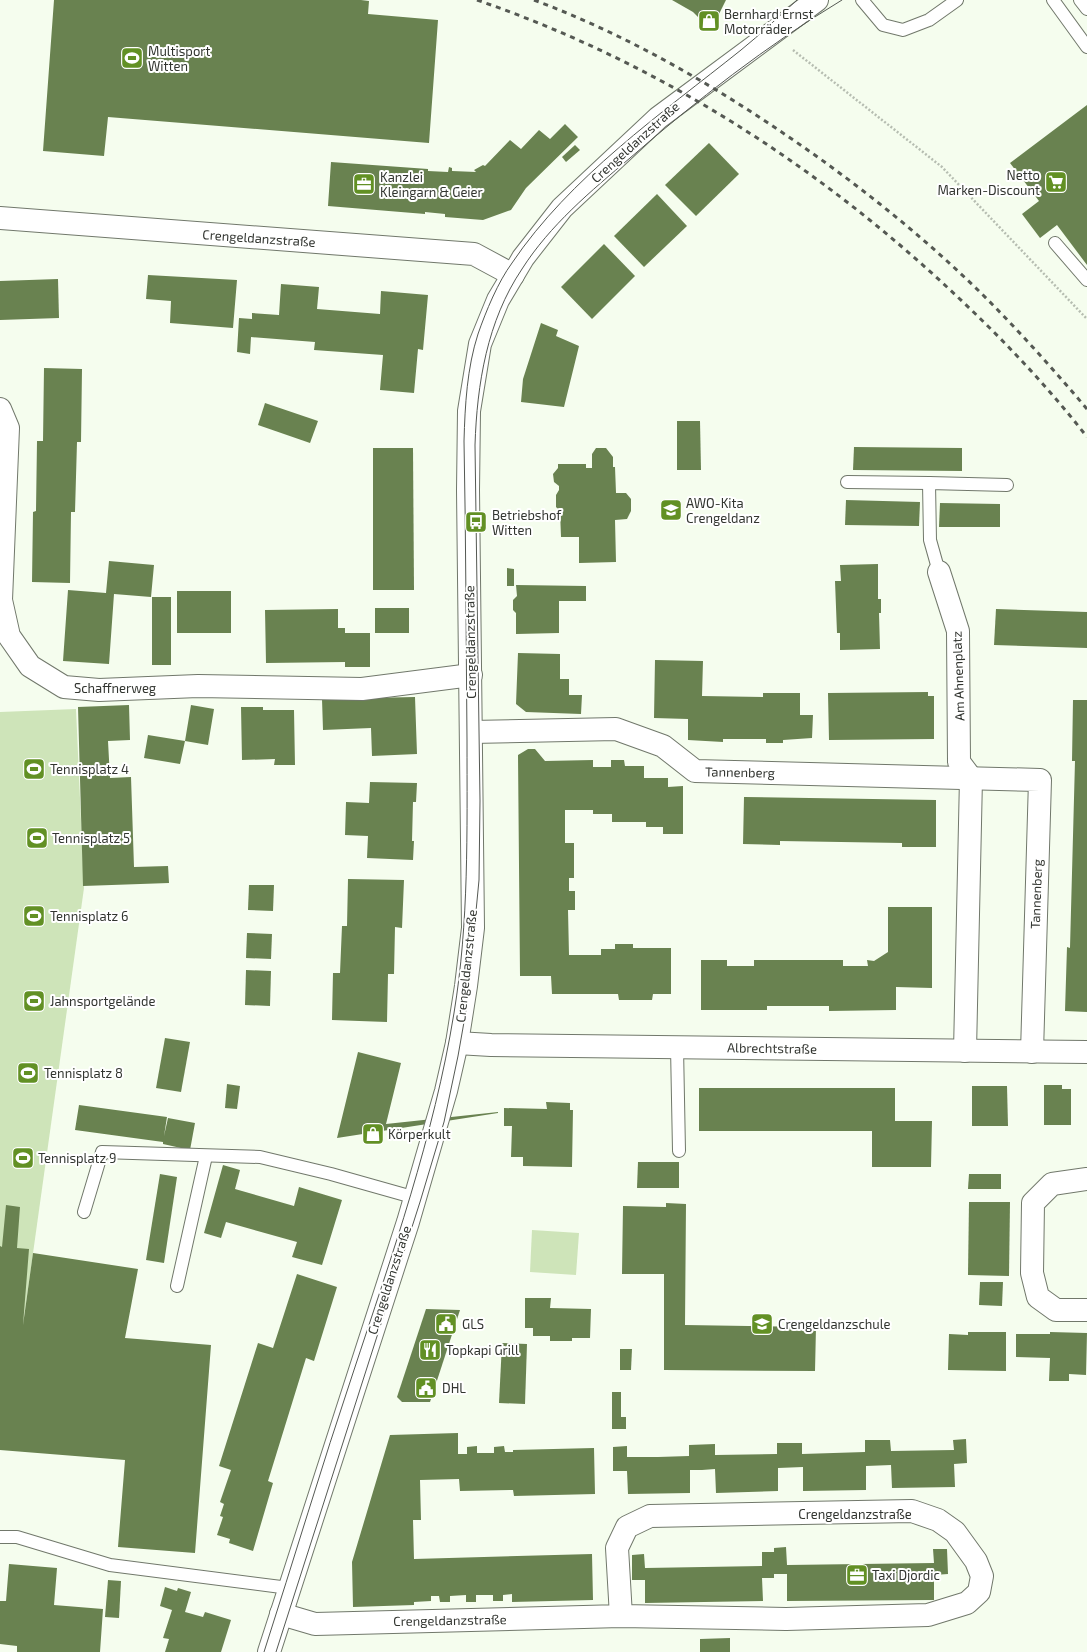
<svg xmlns="http://www.w3.org/2000/svg" width="1087" height="1652" font-family="'Exo 2',sans-serif">
	<style>
		.green { fill: #cee4b9 }
		.building { fill: #698250 }
		.lines { fill: none; stroke-linecap: round; stroke-linejoin: round }
		.service-casing { stroke: #71786b; stroke-width: 14 }
		.minor-casing { stroke: #71786b; stroke-width: 24 }
		.secondary-casing { stroke: #71786b; stroke-width: 24 }
		.path { stroke: #b6bdb1; stroke-width: 2.5; stroke-dasharray: 2 2; stroke-linecap: butt }
		.service { stroke: #fff; stroke-width: 12 }
		.minor { stroke: #fff; stroke-width: 22 }
		.secondary { stroke: #fff; stroke-width: 22 }
		.tram { stroke: #555953; stroke-width: 1 }
		.rail { stroke: #555953; stroke-width: 3; stroke-dasharray: 5 5; stroke-linecap: butt }
		.labels { text-anchor: middle; stroke-width: 4; stroke-linejoin: round; paint-order: stroke }
		.poi-label { font-size: 13px; fill: #323530; stroke: #fff; text-anchor: start }
		.street-label { font-size: 13px; fill: #323530; stroke: #fff }
	</style>
	<rect width="100%" height="100%" fill="#f5fdee"/>
	<g class="green">
		<polygon points="76,709 84,888 22,1332 0,1330 0,712"/>
		<polygon points="532,1230 579,1233 576,1275 530,1272"/>
	</g>
	<g class="building">
		<polygon points="54,0 361,0 369,1 368,14 438,20 429,143 108,117 104,156 43,151"/>
		<polygon points="672,0 726,0 711,30 693,12"/>
		<polygon points="1087,105 1087,265 1057,225 1040,238 1022,214 1039,201 1010,163"/>
		<polygon points="565,124 578,137 526,188 511,210 483,220 445,217 445,214 425,212 425,214 328,206 331,162 428,169 428,171 448,172 449,167 452,168 452,171 476,172 474,170 483,165 485,166 510,140 521,149 539,130 550,139"/>
		<polygon points="709,143 739,174 696,216 665,185"/>
		<polygon points="575,145 580,150 566,162 562,157"/>
		<polygon points="657,194 687,226 644,267 614,236"/>
		<polygon points="604,244 635,276 592,319 561,287"/>
		<polygon points="148,275 237,280 233,328 170,323 171,301 146,299"/>
		<polygon points="58,279 59,318 0,320 0,281"/>
		<polygon points="281,284 319,287 317,309 380,314 381,291 428,295 423,350 418,349 414,393 380,390 383,355 314,350 315,342 251,337 250,354 237,352 239,318 252,319 252,313 279,315"/>
		<polygon points="541,323 558,330 556,336 579,346 564,407 521,402 523,379"/>
		<polygon points="44,368 82,369 81,442 77,442 75,512 71,512 70,583 32,582 33,512 36,511 37,441 43,441"/>
		<polygon points="265,403 318,421 310,443 258,425"/>
		<polygon points="677,421 700,421 701,470 677,470"/>
		<polygon points="854,447 962,448 962,471 853,470"/>
		<polygon points="373,448 413,448 414,590 373,590"/>
		<polygon points="596,448 606,448 613,457 613,467 615,467 616,493 626,493 631,499 631,511 627,519 615,520 616,562 579,563 579,537 561,537 560,511 556,507 556,495 559,490 559,486 554,482 553,474 558,468 558,464 586,464 586,468 592,468 592,454"/>
		<polygon points="846,500 920,502 919,526 845,525"/>
		<polygon points="940,503 1000,504 1000,527 939,527"/>
		<polygon points="109,561 154,565 151,597 114,594 109,664 63,661 68,590 106,593"/>
		<polygon points="878,564 878,599 881,599 881,613 879,613 880,649 840,650 840,633 837,633 835,581 841,581 840,565"/>
		<polygon points="507,568 514,569 514,586 507,586"/>
		<polygon points="516,585 586,586 586,601 559,601 559,633 516,634 516,613 513,610 513,600 517,596"/>
		<rect x="177" y="591" width="54" height="42"/>
		<rect x="152" y="597" width="19" height="68"/>
		<rect x="375" y="608" width="34" height="25"/>
		<polygon points="338,609 338,628 345,628 345,633 370,633 370,667 345,667 345,662 266,663 265,610"/>
		<polygon points="996,609 1087,612 1087,648 994,645"/>
		<polygon points="518,653 560,654 560,679 569,679 569,695 582,695 581,714 526,712 516,704"/>
		<polygon points="655,660 703,661 702,696 763,697 763,693 800,693 800,715 813,715 812,738 783,740 783,743 766,743 766,739 723,739 723,742 688,740 688,719 654,718"/>
		<polygon points="928,692 928,696 934,696 934,739 829,740 828,693"/>
		<polygon points="415,697 417,754 372,756 371,728 323,730 322,699"/>
		<polygon points="1073,700 1087,700 1087,1012 1065,1011 1067,947 1070,948 1075,761 1072,761"/>
		<polygon points="129,705 130,740 108,741 110,778 131,777 134,867 168,866 169,883 83,886 78,707"/>
		<polygon points="191,705 214,709 208,745 185,741 180,764 144,758 148,735 185,741"/>
		<polygon points="241,707 263,707 263,710 294,710 295,765 274,765 275,759 242,760"/>
		<polygon points="528,749 535,749 545,761 593,760 593,767 611,767 611,760 624,760 625,766 644,766 644,778 668,778 668,787 683,786 683,834 663,834 663,827 646,827 646,822 612,822 612,814 593,814 593,810 565,810 565,843 574,843 574,878 569,878 569,891 575,891 575,910 568,910 569,955 601,955 601,949 615,949 615,944 633,944 633,948 671,948 671,994 653,994 652,1000 619,1000 618,994 552,994 551,976 520,976 518,755"/>
		<polygon points="370,782 417,783 416,802 413,802 412,841 414,841 413,860 367,858 368,836 345,835 346,802 369,803"/>
		<polygon points="744,797 936,800 936,847 902,847 902,843 780,841 780,845 743,844"/>
		<polygon points="348,879 404,880 402,928 395,927 394,974 388,974 387,1022 332,1020 333,973 340,973 342,926 347,926"/>
		<polygon points="249,885 274,885 273,911 248,910"/>
		<polygon points="888,907 932,907 932,988 896,987 896,1010 829,1011 829,1006 767,1006 767,1010 701,1010 701,960 727,960 727,966 754,966 754,960 843,960 843,966 868,966 867,960 874,961 888,952"/>
		<polygon points="247,933 272,934 271,959 246,958"/>
		<polygon points="246,970 271,971 270,1006 245,1005"/>
		<polygon points="165,1038 190,1042 181,1092 156,1088"/>
		<polygon points="358,1052 401,1063 386,1124 498,1112 498,1113 337,1138"/>
		<polygon points="227,1084 240,1086 237,1109 225,1108"/>
		<polygon points="1044,1085 1062,1085 1062,1089 1071,1089 1071,1125 1044,1125"/>
		<polygon points="972,1086 1007,1086 1008,1126 972,1126"/>
		<polygon points="699,1088 895,1088 895,1121 932,1121 931,1167 872,1167 872,1131 699,1131"/>
		<polygon points="546,1102 570,1103 570,1110 573,1110 572,1167 523,1166 523,1157 511,1157 512,1126 504,1126 504,1108 547,1109"/>
		<polygon points="79,1105 167,1117 164,1136 168,1118 195,1123 190,1150 163,1144 163,1142 75,1130"/>
		<polygon points="638,1162 679,1162 679,1188 637,1188"/>
		<polygon points="223,1165 240,1170 235,1189 294,1206 299,1187 342,1200 322,1265 292,1257 297,1242 226,1222 221,1238 204,1233"/>
		<polygon points="160,1174 177,1177 164,1263 146,1260"/>
		<polygon points="969,1174 1001,1174 1001,1189 968,1189"/>
		<polygon points="969,1202 1010,1202 1009,1276 968,1275"/>
		<polygon points="666,1203 686,1204 685,1325 816,1327 815,1371 664,1370 664,1274 622,1274 623,1206 666,1207"/>
		<polygon points="6,1205 20,1207 17,1248 29,1249 23,1325 33,1253 138,1269 125,1338 211,1345 195,1553 118,1547 125,1460 0,1450 0,1246 2,1247"/>
		<polygon points="297,1274 337,1287 314,1361 306,1358 268,1481 273,1483 253,1551 229,1543 230,1539 217,1535 223,1517 220,1516 224,1504 220,1502 231,1470 219,1466 258,1343 273,1348"/>
		<polygon points="980,1282 1003,1282 1002,1306 979,1305"/>
		<polygon points="525,1298 551,1298 550,1308 591,1309 590,1338 572,1338 572,1341 550,1341 550,1336 533,1336 533,1328 525,1328"/>
		<polygon points="426,1309 460,1310 430,1402 402,1402 397,1397"/>
		<polygon points="968,1332 1006,1332 1006,1371 948,1370 949,1334 968,1335"/>
		<polygon points="1050,1332 1087,1333 1086,1375 1069,1374 1069,1381 1049,1381 1050,1358 1016,1357 1016,1334 1050,1334"/>
		<polygon points="502,1343 527,1344 525,1404 499,1403"/>
		<polygon points="620,1349 632,1349 631,1370 620,1370"/>
		<polygon points="612,1392 621,1392 621,1417 626,1417 626,1429 612,1429"/>
		<polygon points="458,1433 458,1454 467,1454 467,1447 477,1446 477,1453 494,1453 494,1447 504,1446 505,1452 513,1452 513,1450 594,1448 595,1494 514,1496 513,1490 460,1491 459,1479 420,1480 421,1520 413,1520 414,1559 592,1554 593,1600 512,1602 512,1594 503,1595 503,1601 493,1601 493,1595 476,1595 476,1602 466,1602 466,1595 450,1596 450,1602 440,1602 439,1596 431,1596 431,1601 414,1602 414,1605 353,1607 352,1562 390,1435"/>
		<polygon points="966,1439 967,1463 954,1464 955,1487 892,1488 891,1465 866,1466 866,1490 803,1491 803,1467 778,1468 778,1491 716,1493 715,1469 702,1470 690,1470 690,1493 628,1494 627,1471 613,1471 613,1447 627,1446 627,1457 658,1457 689,1456 689,1445 715,1444 715,1455 777,1454 777,1443 802,1443 802,1454 865,1452 865,1440 890,1440 891,1451 954,1450 953,1440"/>
		<polygon points="786,1547 787,1565 934,1563 933,1549 947,1549 948,1574 934,1575 934,1600 787,1601 787,1574 774,1574 774,1578 762,1578 763,1601 645,1603 645,1580 632,1580 632,1555 644,1554 645,1568 762,1566 762,1552 774,1552 774,1548"/>
		<polygon points="9,1564 57,1568 54,1605 103,1609 100,1652 17,1652 17,1646 0,1644 0,1601 6,1601"/>
		<polygon points="108,1580 121,1581 119,1618 105,1617"/>
		<polygon points="165,1587 177,1591 178,1588 191,1592 185,1612 203,1617 205,1612 231,1620 221,1652 165,1652 169,1639 163,1638 172,1610 160,1606"/>
		<polygon points="730,1638 730,1652 700,1652 700,1639"/>
	</g>
	<g class="lines">
		<g class="service-casing">
			<g id="service">
				<polyline points="862,0 883,25 903,30 929,20 957,0"/>
				<polyline points="1053,0 1087,47"/>
				<polyline points="1080,0 1087,9"/>
				<polyline points="1055,243 1087,280"/>
				<polyline points="847,482 929,483"/>
				<polyline points="939,572 930,540 929,483 1007,485"/>
				<polyline points="677,1047 679,1151"/>
				<polyline points="84,1212 102,1152 260,1157 331,1174 409,1196 415,1199"/>
				<polyline points="177,1286 206,1156"/>
				<polyline points="0,1537 17,1537 110,1565 289,1588"/>
			</g>
		</g>
		<g class="minor-casing">
			<g id="minor">
				<polyline points="0,218 474,254 513,275"/>
				<polyline points="0,409 8,428 1,600 9,636 30,666 64,687 99,690 198,686 362,689 471,675"/>
				<polyline points="939,572 958,631 959,762 971,778 965,1051"/>
				<polyline points="471,732 616,729 663,746 695,771 1040,780 1032,1052"/>
				<polyline points="457,1043 491,1045 1087,1052"/>
				<polyline points="1087,1179 1052,1184 1033,1203 1032,1273 1038,1297 1056,1310 1087,1310"/>
				<polyline points="281,1614 315,1624 621,1616 786,1619 928,1615 967,1603 979,1592 982,1576 976,1561 955,1532 938,1520 912,1511 650,1516 627,1527 617,1548 621,1616"/>
			</g>
		</g>
		<g class="secondary-casing">
			<polyline id="secondary" points="269,1652 408,1222 446,1091 457,1043 466,986 473,928 468,490 469,411 480,344 498,300 523,258 562,208 658,118 817,0"/>
		</g>
		<polyline class="path" points="793,50 942,167 1087,319"/>
		<use href="#service" class="service"/>
		<use href="#minor" class="minor"/>
		<use href="#secondary" class="secondary"/>
		<g class="tram">
			<path d="M264 1652C294 1559 322 1465 353 1373 392 1255 434 1136 454 1013 469 922 467 832 467 740 466 640 466 540 464 441 465 405 467 368 478 334 486 311 498 282 512 263 570 177 661 114 741 50 761 34 778 17 797 0"/>
			<path d="M276 1652 420 1202 444 1122 458 1056 467 1005 479 880 480 801 475 445C477 384 487 321 522 269 550 225 591 191 630 158 697 100 766 46 842 0"/>
		</g>
		<g class="rail">
			<path d="M477 0C648 59 802 155 935 276 990 326 1042 379 1087 437"/>
			<path d="M534 0C622 33 705 80 783 133 854 181 922 235 983 295 1020 332 1054 370 1087 409"/>
		</g>
	</g>
	<defs>
		<g id="shop-square" transform="scale(1.15)"><rect x="-9" y="-9" width="18" height="18" rx="4" fill="#629024" stroke="#fff"/><path d="M-5-2.5h2.3a2.7 3.5 0 0 1 5.4 0H5L5.5 6h-11ZM-1.5-2.5h3a1.5 2.3 0 0 0-3 0Z" fill="#fff"/></g>
		<g id="stadium-square" transform="scale(1.15)"><rect x="-9" y="-9" width="18" height="18" rx="4" fill="#629024" stroke="#fff"/><path d="M0-5a6.5 5 0 1 0 0 10a6.5 5 0 1 0 0-10ZM-3.5-1.8h7v3.6h-7Z" fill="#fff"/></g>
		<g id="supermarket-square" transform="scale(1.15)"><rect x="-9" y="-9" width="18" height="18" rx="4" fill="#629024" stroke="#fff"/><path d="M-6-5.5h2.5l.6 2H6L4.5 2H-2.5L-4.4-4H-6ZM-1.5 3.2a1.3 1.3 0 1 0 .1 0ZM3 3.2a1.3 1.3 0 1 0 .1 0Z" fill="#fff"/></g>
		<g id="office-square" transform="scale(1.15)"><rect x="-9" y="-9" width="18" height="18" rx="4" fill="#629024" stroke="#fff"/><path d="M-6-3h4V-5.5h4V-3h4V5H-6ZM-1-4.5V-3h2v-1.5ZM-6 0V1H6V0Z" fill="#fff"/></g>
		<g id="school-square" transform="scale(1.15)"><rect x="-9" y="-9" width="18" height="18" rx="4" fill="#629024" stroke="#fff"/><path d="M0-5L7-2L0 1L-7-2ZM-4 1L0 2.5L4 1V4Q0 6-4 4Z" fill="#fff"/></g>
		<g id="bus-square" transform="scale(1.15)"><rect x="-9" y="-9" width="18" height="18" rx="4" fill="#629024" stroke="#fff"/><path d="M-5-6H5V4H4V6H2V4H-2V6H-4V4H-5ZM-3.5-4V0h7V-4ZM-3.5 1.2v1.5H-2V1.2ZM2 1.2v1.5H3.5V1.2Z" fill="#fff"/></g>
		<g id="civic-square" transform="scale(1.15)"><rect x="-9" y="-9" width="18" height="18" rx="4" fill="#629024" stroke="#fff"/><path d="M-.6-6.5H3V-4.5H.6V-3L4-1V1h2V6H-6V1h2V-1L-.6-3ZM-1.2 2.5V6h2.4V2.5Z" fill="#fff"/></g>
		<g id="restaurant-square" transform="scale(1.15)"><rect x="-9" y="-9" width="18" height="18" rx="4" fill="#629024" stroke="#fff"/><path d="M-5-6h1v4h1v-4h1v4h1v-4h1v5L-1.5 .5V6h-2V.5L-5-1ZM5-6V6H3V1.5H1.5Q1.5-4 5-6Z" fill="#fff"/></g>
	</defs>
	<g fill-rule="evenodd">
		<use href="#shop-square" x="709" y="21"/>
		<use href="#stadium-square" x="132" y="58"/>
		<use href="#supermarket-square" x="1056" y="182"/>
		<use href="#office-square" x="364" y="184"/>
		<use href="#school-square" x="671" y="510"/>
		<use href="#bus-square" x="476" y="522"/>
		<use href="#stadium-square" x="34" y="769"/>
		<use href="#stadium-square" x="37" y="838"/>
		<use href="#stadium-square" x="34" y="916"/>
		<use href="#stadium-square" x="34" y="1001"/>
		<use href="#stadium-square" x="28" y="1073"/>
		<use href="#shop-square" x="373" y="1134"/>
		<use href="#stadium-square" x="23" y="1158"/>
		<use href="#civic-square" x="446" y="1324"/>
		<use href="#school-square" x="762" y="1324"/>
		<use href="#restaurant-square" x="430" y="1350"/>
		<use href="#civic-square" x="426" y="1388"/>
		<use href="#office-square" x="857" y="1575"/>
	</g>
	<g class="labels">
		<g class="poi-label">
			<text x="724" y="19">Bernhard Ernst<tspan x="724" dy="15">Motorräder</tspan></text>
			<text x="148" y="56">Multisport<tspan x="148" dy="15">Witten</tspan></text>
			<text x="1040" y="180" text-anchor="end">Netto<tspan x="1040" dy="15">Marken-Discount</tspan></text>
			<text x="380" y="182">Kanzlei<tspan x="380" dy="15">Kleingarn &amp; Geier</tspan></text>
			<text x="686" y="508">AWO-Kita<tspan x="686" dy="15">Crengeldanz</tspan></text>
			<text x="492" y="520">Betriebshof<tspan x="492" dy="15">Witten</tspan></text>
			<text x="50" y="774">Tennisplatz 4</text>
			<text x="52" y="843">Tennisplatz 5</text>
			<text x="50" y="921">Tennisplatz 6</text>
			<text x="50" y="1006">Jahnsportgelände</text>
			<text x="44" y="1078">Tennisplatz 8</text>
			<text x="388" y="1139">Körperkult</text>
			<text x="38" y="1163">Tennisplatz 9</text>
			<text x="462" y="1329">GLS</text>
			<text x="778" y="1329">Crengeldanzschule</text>
			<text x="446" y="1355">Topkapi Grill</text>
			<text x="442" y="1393">DHL</text>
			<text x="872" y="1580">Taxi Djordic</text>
		</g>
		<g class="street-label">
			<text transform="translate(635 142) rotate(-42)" y="5">Crengeldanzstraße</text>
			<text transform="translate(259 238) rotate(4)" y="5">Crengeldanzstraße</text>
			<text transform="translate(470 642) rotate(-91)" y="5">Crengeldanzstraße</text>
			<text transform="translate(958 676) rotate(-92)" y="5">Am Ahnenplatz</text>
			<text x="115" y="693">Schaffnerweg</text>
			<text transform="translate(740 772) rotate(1)" y="5">Tannenberg</text>
			<text transform="translate(1036 894) rotate(-88)" y="5">Tannenberg</text>
			<text transform="translate(466 966) rotate(-84)" y="5">Crengeldanzstraße</text>
			<text transform="translate(772 1048) rotate(1)" y="5">Albrechtstraße</text>
			<text transform="translate(389 1280) rotate(-72)" y="5">Crengeldanzstraße</text>
			<text x="855" y="1519">Crengeldanzstraße</text>
			<text transform="translate(450 1620) rotate(-1)" y="5">Crengeldanzstraße</text>
		</g>
	</g>
</svg>
